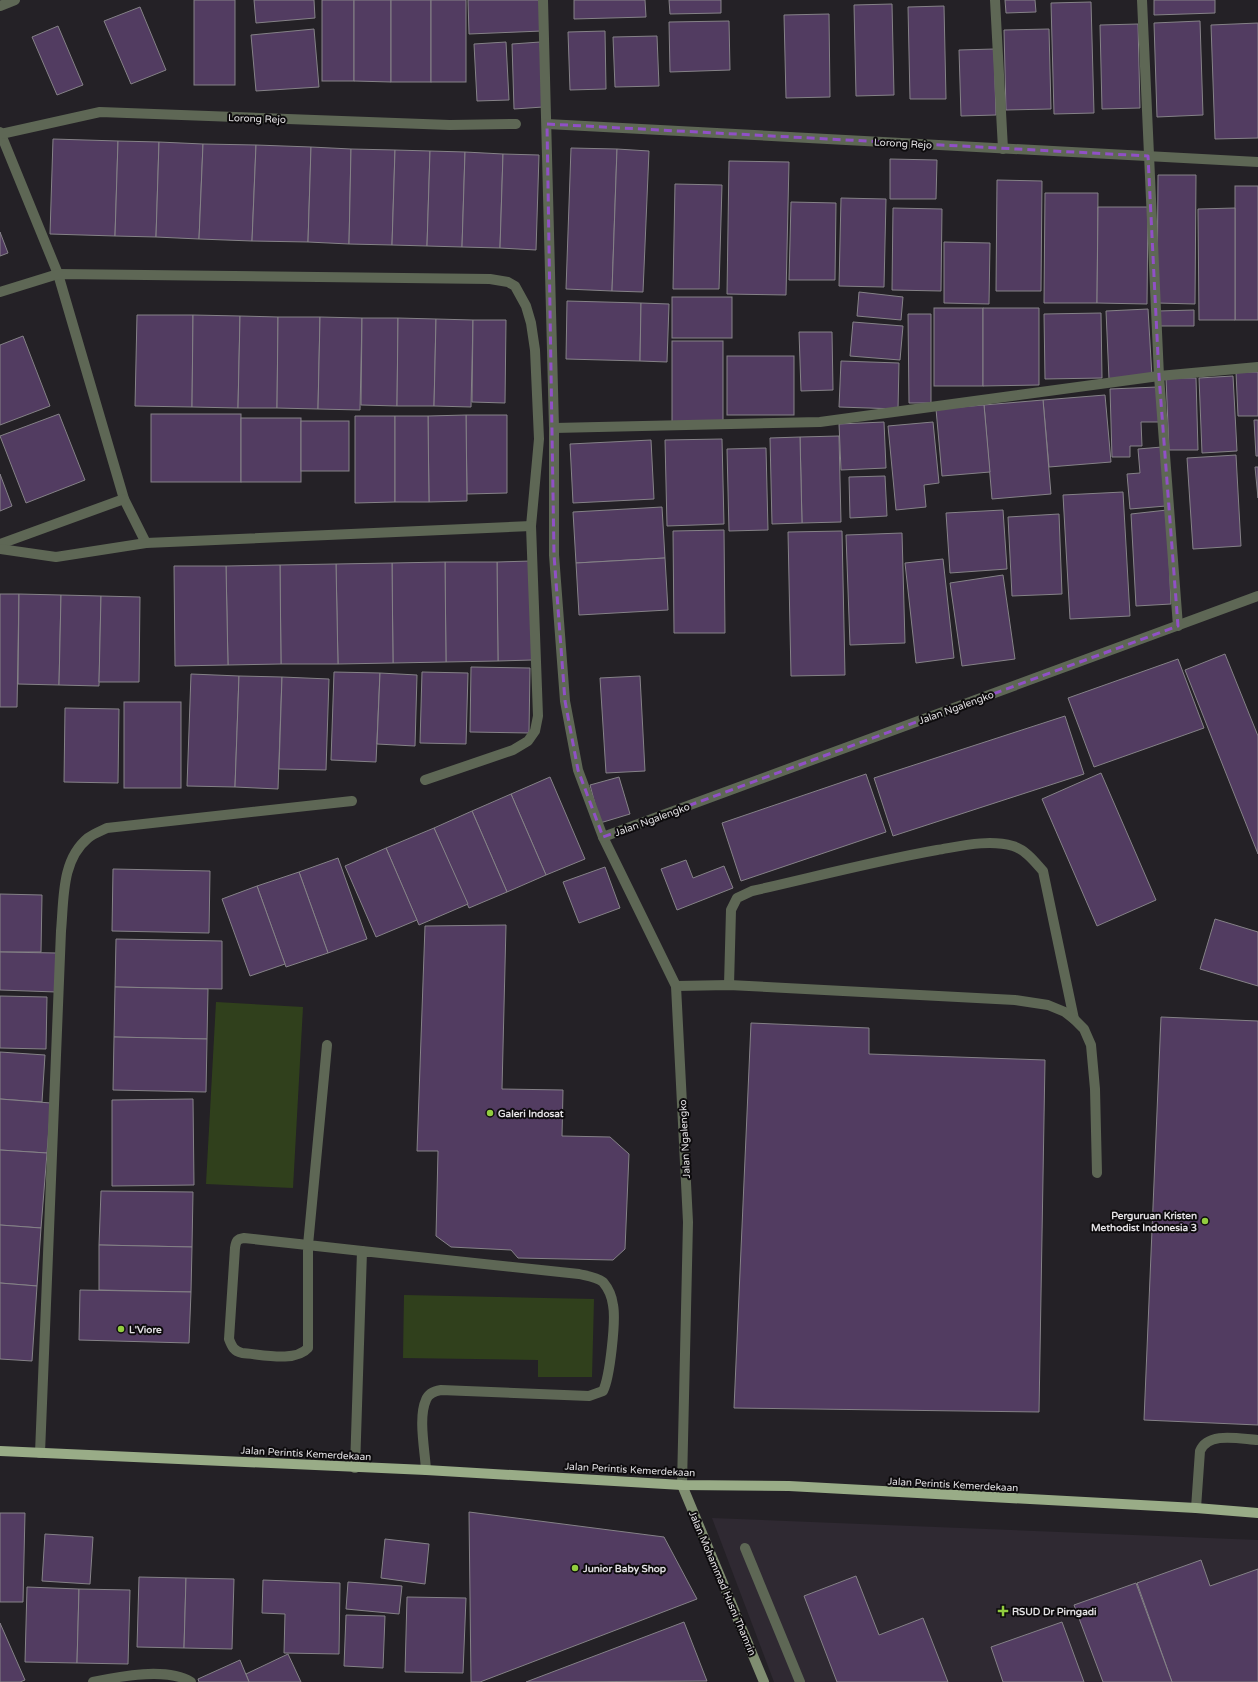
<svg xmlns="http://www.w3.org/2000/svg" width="1258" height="1682" font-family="'Varela Round',sans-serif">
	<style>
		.built { fill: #2f2932 }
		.green { fill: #30401c }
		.building { fill: #523c61; stroke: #858287 }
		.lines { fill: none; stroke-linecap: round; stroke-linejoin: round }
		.lane { stroke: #5e6755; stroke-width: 10 }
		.street { stroke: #5e6755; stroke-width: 10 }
		.secondary { stroke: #808e71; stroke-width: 10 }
		.primary { stroke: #99ac87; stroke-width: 10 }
		.marked { fill: none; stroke: #9050c6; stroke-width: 3; stroke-dasharray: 8 5; stroke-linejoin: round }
		.poi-dot { fill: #92cd3f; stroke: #0d0b0d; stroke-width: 1.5 }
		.labels { text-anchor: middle; stroke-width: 4; stroke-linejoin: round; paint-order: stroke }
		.street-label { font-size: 10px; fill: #e2e0e3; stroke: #0d0b0d }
		.poi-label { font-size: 10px; font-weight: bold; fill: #e2e0e3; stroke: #0d0b0d; text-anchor: start }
	</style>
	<rect width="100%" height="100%" fill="#242126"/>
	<polygon class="built" points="712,1518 1258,1540 1258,1682 774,1682"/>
	<g class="green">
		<polygon points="216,1002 303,1007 293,1188 206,1184"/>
		<polygon points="404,1295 594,1299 592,1377 538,1377 538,1360 403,1358"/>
	</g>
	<g class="building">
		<rect x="194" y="0" width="41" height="85"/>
		<polygon points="254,0 314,0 315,18 256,23"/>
		<rect x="322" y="0" width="32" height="81"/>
		<polygon points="354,0 391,0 391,82 354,81"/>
		<rect x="391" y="0" width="40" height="82"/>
		<rect x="431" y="0" width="35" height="82"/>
		<polygon points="468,0 541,0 542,31 469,34"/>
		<polygon points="574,0 645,0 646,17 574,19"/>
		<polygon points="669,0 721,0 721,13 670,14"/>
		<polygon points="1005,0 1035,0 1036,12 1006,13"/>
		<polygon points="1154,0 1215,0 1215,13 1154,15"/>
		<polygon points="1091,2 1094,113 1054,114 1051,3"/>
		<polygon points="892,4 894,95 856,96 854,5"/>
		<polygon points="944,6 946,99 910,99 908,7"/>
		<polygon points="140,7 166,70 131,84 104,21"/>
		<polygon points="829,14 830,97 786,98 784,15"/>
		<polygon points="729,21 730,70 670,72 669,22"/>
		<polygon points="1200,21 1203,115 1157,117 1154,23"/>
		<polygon points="1258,23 1258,138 1215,139 1211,25"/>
		<polygon points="1138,24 1140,108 1102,109 1100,25"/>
		<polygon points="58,26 83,85 57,95 32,37"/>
		<polygon points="314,29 319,87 256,91 251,35"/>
		<polygon points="1049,29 1051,109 1006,110 1004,30"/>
		<polygon points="605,31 606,89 570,90 568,32"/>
		<polygon points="657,36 659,86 615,87 613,37"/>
		<polygon points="506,42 509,100 477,101 474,44"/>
		<polygon points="540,42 543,107 514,109 512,44"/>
		<polygon points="994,49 996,115 961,116 959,50"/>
		<polygon points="53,139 118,141 115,236 50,234"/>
		<polygon points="118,141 159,142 156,237 115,236"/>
		<polygon points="159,142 203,144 199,239 156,237"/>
		<polygon points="203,144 256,145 252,241 199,239"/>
		<polygon points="256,145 311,147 308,242 252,241"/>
		<polygon points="311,147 351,149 349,244 308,242"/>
		<polygon points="571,148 617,149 612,291 566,289"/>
		<polygon points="351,149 395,150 392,245 349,244"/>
		<polygon points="617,149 649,151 643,292 612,291"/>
		<polygon points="395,150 430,151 427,246 392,245"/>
		<polygon points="430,151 465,152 462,247 427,246"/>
		<polygon points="465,152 503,154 500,248 462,247"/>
		<polygon points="503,154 539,155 536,250 500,248"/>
		<polygon points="890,159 937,160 936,199 890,199"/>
		<polygon points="729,161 789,162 786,295 727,294"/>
		<polygon points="1158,175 1196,175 1195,304 1157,303"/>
		<polygon points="997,180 1042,181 1041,291 996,291"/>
		<polygon points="675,184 722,185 719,289 673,289"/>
		<rect x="1235" y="186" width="23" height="134"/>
		<polygon points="1045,193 1098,193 1097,303 1044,303"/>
		<polygon points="841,198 886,199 884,287 839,286"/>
		<polygon points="791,202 836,203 835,280 789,280"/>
		<polygon points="1098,207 1148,207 1147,304 1097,303"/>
		<polygon points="893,208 942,209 941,291 892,290"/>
		<polygon points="1235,208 1235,320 1199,320 1198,209"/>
		<polygon points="0,232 8,253 0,256"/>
		<polygon points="944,242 990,243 989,304 944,303"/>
		<polygon points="859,292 903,297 901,320 857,316"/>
		<rect x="672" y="297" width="60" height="41"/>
		<polygon points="567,301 641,303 640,361 566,359"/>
		<polygon points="641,303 669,304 667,362 640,361"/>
		<rect x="934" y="308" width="49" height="78"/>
		<polygon points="983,308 1039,308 1039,385 983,386"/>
		<polygon points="1148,309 1152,377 1109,379 1106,311"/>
		<polygon points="1194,310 1194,326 1159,326 1158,311"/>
		<polygon points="1101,313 1102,378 1045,379 1044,314"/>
		<polygon points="908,314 931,314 931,403 909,403"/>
		<polygon points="137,315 193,315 192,407 135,406"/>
		<polygon points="193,315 240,316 238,408 192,407"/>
		<polygon points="240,316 278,317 277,408 238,408"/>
		<polygon points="278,317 320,317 318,409 277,408"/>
		<polygon points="320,317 362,318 360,410 318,409"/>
		<polygon points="362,318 398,318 397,406 361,405"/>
		<polygon points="398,318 436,319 434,406 397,406"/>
		<polygon points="436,319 473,320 471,407 434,406"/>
		<polygon points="473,320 506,320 505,403 472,402"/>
		<polygon points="853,322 903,326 900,360 850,356"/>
		<polygon points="799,332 832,332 833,390 801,391"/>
		<polygon points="23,336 50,406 0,425 0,345"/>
		<rect x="672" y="341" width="51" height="83"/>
		<rect x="727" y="356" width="67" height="59"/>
		<polygon points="841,361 899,363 898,409 839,407"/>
		<polygon points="1236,372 1258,372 1258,416 1238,416"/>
		<polygon points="1233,376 1237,451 1202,453 1199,378"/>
		<polygon points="1166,378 1196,378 1198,450 1169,450"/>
		<polygon points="1157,387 1160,422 1141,422 1142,446 1130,446 1130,457 1112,457 1110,389"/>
		<polygon points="1105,395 1111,462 1049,467 1043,400"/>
		<polygon points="1043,400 1051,494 992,499 984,405"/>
		<polygon points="984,405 990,472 942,476 936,409"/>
		<polygon points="59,414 85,480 26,503 0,436"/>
		<rect x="151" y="414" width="90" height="68"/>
		<polygon points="466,415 507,415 507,493 467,494"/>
		<polygon points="466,415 467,501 429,502 428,416"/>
		<polygon points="355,416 395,416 395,502 355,503"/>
		<polygon points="395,416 428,416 429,502 395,502"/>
		<rect x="241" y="418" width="60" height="64"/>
		<polygon points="1254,420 1258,420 1258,456 1256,456"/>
		<rect x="301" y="421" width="48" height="50"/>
		<polygon points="884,422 886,468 841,470 839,424"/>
		<polygon points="933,422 939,483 924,485 926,507 896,510 888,426"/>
		<polygon points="839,436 841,522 802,523 800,437"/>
		<polygon points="800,437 802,523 772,524 770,438"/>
		<polygon points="722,439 724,524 667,526 665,440"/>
		<polygon points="651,440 654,499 573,503 570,444"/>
		<polygon points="1162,447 1166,506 1130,509 1127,474 1140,473 1138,449"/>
		<polygon points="766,448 768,530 729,531 727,449"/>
		<polygon points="1236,455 1241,546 1193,549 1187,458"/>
		<polygon points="1255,467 1258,467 1258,498"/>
		<polygon points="0,474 12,506 0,511"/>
		<polygon points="885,476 887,516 850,518 849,477"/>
		<polygon points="1123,492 1130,616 1070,619 1063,495"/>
		<polygon points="662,507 665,558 576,563 573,512"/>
		<polygon points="1003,510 1007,569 950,573 946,513"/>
		<polygon points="1167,510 1171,604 1136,606 1131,514"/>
		<polygon points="1059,514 1062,594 1012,596 1008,517"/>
		<polygon points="724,530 725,633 674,633 673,531"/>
		<polygon points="842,531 845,675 791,676 788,532"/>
		<polygon points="902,533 905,643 850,645 846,535"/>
		<polygon points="665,558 668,610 579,615 576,563"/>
		<polygon points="943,559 954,658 916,663 905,563"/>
		<polygon points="531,561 533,660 498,661 497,562"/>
		<polygon points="445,562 497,562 498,661 446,662"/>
		<polygon points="445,562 446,662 393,663 392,563"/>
		<polygon points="392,563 393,663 338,664 336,564"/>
		<polygon points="336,564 338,664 281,664 280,565"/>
		<polygon points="280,565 281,664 228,665 226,566"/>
		<polygon points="174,566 226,566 228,665 175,666"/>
		<polygon points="1003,575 1015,659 962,666 950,583"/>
		<polygon points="0,594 19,594 17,707 0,707"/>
		<polygon points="19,594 61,595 59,685 18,684"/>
		<polygon points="61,595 101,596 99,686 59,685"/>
		<polygon points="101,596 140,597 139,682 99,682"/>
		<polygon points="1225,654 1258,736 1258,854 1185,670"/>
		<polygon points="1178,659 1204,728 1094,767 1068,698"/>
		<polygon points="471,667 530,668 529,733 470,732"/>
		<polygon points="334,672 380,673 376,762 331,760"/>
		<polygon points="422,672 468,673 466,744 420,743"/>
		<polygon points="380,673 417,675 415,746 377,744"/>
		<polygon points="191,674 239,676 235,787 187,786"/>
		<polygon points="239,676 282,677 278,789 235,787"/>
		<polygon points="640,676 645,771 606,773 600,678"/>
		<polygon points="282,677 329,679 326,770 279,769"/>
		<rect x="124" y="702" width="57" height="86"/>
		<polygon points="65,708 119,709 118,783 64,782"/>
		<polygon points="1065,716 1084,774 893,836 874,778"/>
		<polygon points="1101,773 1156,900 1097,926 1042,799"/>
		<polygon points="866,774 886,832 741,881 722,823"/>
		<polygon points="550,777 585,859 546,875 511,794"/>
		<polygon points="619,777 630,814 600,823 590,785"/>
		<polygon points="511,794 546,875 507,892 472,811"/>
		<polygon points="472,811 507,892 469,908 434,828"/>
		<polygon points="434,828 468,904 419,925 386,848"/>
		<polygon points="386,848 417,920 376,937 345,866"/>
		<polygon points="338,858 367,939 328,953 299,872"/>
		<polygon points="686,860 693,878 724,866 733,888 677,910 661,869"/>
		<polygon points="605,867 620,908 579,923 563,882"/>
		<polygon points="113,869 210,871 209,933 112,931"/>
		<polygon points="299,872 328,953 286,967 257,886"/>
		<polygon points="257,886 285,964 250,976 222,899"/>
		<polygon points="0,894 42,895 41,952 0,952"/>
		<polygon points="1215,919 1258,932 1258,986 1200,969"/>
		<polygon points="506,925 502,1089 563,1090 562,1136 610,1137 629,1154 625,1249 613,1260 518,1258 511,1250 451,1247 436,1236 438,1151 417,1151 425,926"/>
		<polygon points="116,939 222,941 222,989 115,987"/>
		<polygon points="0,952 57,953 56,992 0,990"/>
		<polygon points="115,987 208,989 207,1039 114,1037"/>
		<polygon points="0,996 47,997 46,1049 0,1048"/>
		<polygon points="1161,1017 1258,1021 1258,1425 1144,1420"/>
		<polygon points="751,1023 869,1028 869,1054 1045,1060 1039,1412 734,1408"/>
		<polygon points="114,1037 207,1039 206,1092 113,1090"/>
		<polygon points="0,1052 45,1055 42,1102 0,1099"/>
		<polygon points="0,1099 51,1103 47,1153 0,1150"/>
		<polygon points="193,1099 194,1185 112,1186 112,1100"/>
		<polygon points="0,1150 47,1153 41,1228 0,1225"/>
		<polygon points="101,1191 193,1192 192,1247 99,1245"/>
		<polygon points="0,1225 41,1228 37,1286 0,1283"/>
		<polygon points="99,1245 192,1247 191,1292 99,1290"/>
		<polygon points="0,1283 37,1286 32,1361 0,1359"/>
		<polygon points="80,1290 191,1292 189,1343 79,1340"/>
		<polygon points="469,1512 664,1537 697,1599 480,1682 471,1682"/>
		<polygon points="0,1513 25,1513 23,1602 0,1602"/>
		<polygon points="45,1534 93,1537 90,1584 42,1581"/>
		<polygon points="385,1539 429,1544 425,1584 381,1578"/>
		<polygon points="1201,1560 1210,1586 1258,1569 1258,1682 1172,1682 1137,1583"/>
		<polygon points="856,1576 879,1635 923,1618 948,1682 837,1682 804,1596"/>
		<polygon points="139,1577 186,1578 184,1648 137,1647"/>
		<polygon points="186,1578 234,1579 232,1649 184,1648"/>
		<polygon points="263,1580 340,1583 339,1654 284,1653 285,1614 262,1613"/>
		<polygon points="348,1582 402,1586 399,1614 346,1609"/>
		<polygon points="1136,1583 1172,1682 1103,1682 1074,1605"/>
		<polygon points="27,1587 79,1589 77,1663 25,1662"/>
		<polygon points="79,1589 130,1590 128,1664 77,1663"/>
		<polygon points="407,1597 466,1598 463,1673 405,1672"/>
		<polygon points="346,1615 385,1616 383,1668 344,1666"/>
		<polygon points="684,1622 707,1681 526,1682"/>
		<polygon points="1062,1622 1084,1682 1003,1682 991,1647"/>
		<polygon points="0,1623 25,1680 20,1682 0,1682"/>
		<polygon points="288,1654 301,1682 249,1682 246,1674"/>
		<polygon points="240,1660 249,1682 199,1682 198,1679"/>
	</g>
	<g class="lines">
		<g class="lane">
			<path d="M729 985 731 910 737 898 752 891C814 877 875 861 937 850 961 846 989 839 1013 846 1026 850 1035 862 1043 871L1074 1019"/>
			<polyline points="676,986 729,985 1015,1000 1048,1005 1065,1012 1074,1019 1084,1029 1091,1045 1095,1089 1097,1173"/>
			<path d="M327 1045 308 1245V1348C295 1363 260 1354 242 1353 234 1351 232 1347 229 1339L235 1248C236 1241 237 1239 244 1238L362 1251"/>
			<path d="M355 1468 362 1251 579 1274C587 1276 596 1277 603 1282 608 1288 612 1297 613 1305 616 1320 610 1377 603 1391L589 1396 441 1390C435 1391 428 1394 426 1400 418 1417 425 1451 426 1470"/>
			<path d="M1196 1508 1200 1451C1208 1431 1240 1439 1258 1440"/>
			<polyline points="745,1548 800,1682"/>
		</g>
		<g class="street">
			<polyline points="543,0 554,428 554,555 565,701 578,770 603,837 676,986 688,1222 682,1485"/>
			<polyline points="995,0 1003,149"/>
			<polyline points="1142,0 1159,376 1178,626"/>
			<polyline points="0,6 15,0"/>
			<polyline points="547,124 1258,162"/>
			<polyline points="0,132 58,274 124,499 146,543"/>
			<polyline points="1,134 100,112 450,125 516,124"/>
			<polyline points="0,292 58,274 490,279 508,282 515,286 526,306 531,323 535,350 539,439 531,526 538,716 535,731 528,741 513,750 425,780"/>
			<polyline points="554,428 820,422 1159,376 1258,367"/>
			<polyline points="0,544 124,499"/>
			<polyline points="0,549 56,557 146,543 531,526"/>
			<polyline points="603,837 1258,596"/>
			<path d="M40 1453 61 931C64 900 61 860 88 838 93 834 101 831 107 828L352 801"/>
			<path d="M93 1682C120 1676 167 1667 191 1682"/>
		</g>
		<polyline class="secondary" points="682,1485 764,1682"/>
		<polyline class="primary" points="0,1451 426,1470 682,1485 789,1486 1196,1508 1258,1513"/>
	</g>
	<path class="marked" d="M547 124 1148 156 1159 376 1178 626 603 837 578 770 565 701 554 555Z"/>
	<g class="poi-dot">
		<circle cx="490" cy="1113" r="4"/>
		<circle cx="1205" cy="1221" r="4"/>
		<circle cx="121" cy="1329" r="4"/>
		<circle cx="575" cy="1568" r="4"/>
		<path d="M1001 1605h4v4h4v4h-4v4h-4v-4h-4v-4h4z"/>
	</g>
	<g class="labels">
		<g class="street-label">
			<text transform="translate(257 118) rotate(2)" y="4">Lorong Rejo</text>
			<text transform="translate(903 143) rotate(3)" y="4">Lorong Rejo</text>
			<text transform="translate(956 707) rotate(-20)" y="4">Jalan Ngalengko</text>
			<text transform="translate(652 819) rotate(-20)" y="4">Jalan Ngalengko</text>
			<text transform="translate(684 1139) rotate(-93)" y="4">Jalan Ngalengko</text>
			<text transform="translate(306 1453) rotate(3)" y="4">Jalan Perintis Kemerdekaan</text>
			<text transform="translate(630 1469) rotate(3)" y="4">Jalan Perintis Kemerdekaan</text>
			<text transform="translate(953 1484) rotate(3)" y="4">Jalan Perintis Kemerdekaan</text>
			<text transform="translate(723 1583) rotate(67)" y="4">Jalan Mohammad Husni Thamrin</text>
		</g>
		<g class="poi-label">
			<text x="498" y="1117">Galeri Indosat</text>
			<text x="1197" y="1219" text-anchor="end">Perguruan Kristen<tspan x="1197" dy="12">Methodist Indonesia 3</tspan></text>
			<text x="129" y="1333">L'Viore</text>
			<text x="583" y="1572">Junior Baby Shop</text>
			<text x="1012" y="1615">RSUD Dr Pirngadi</text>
		</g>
	</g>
</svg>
